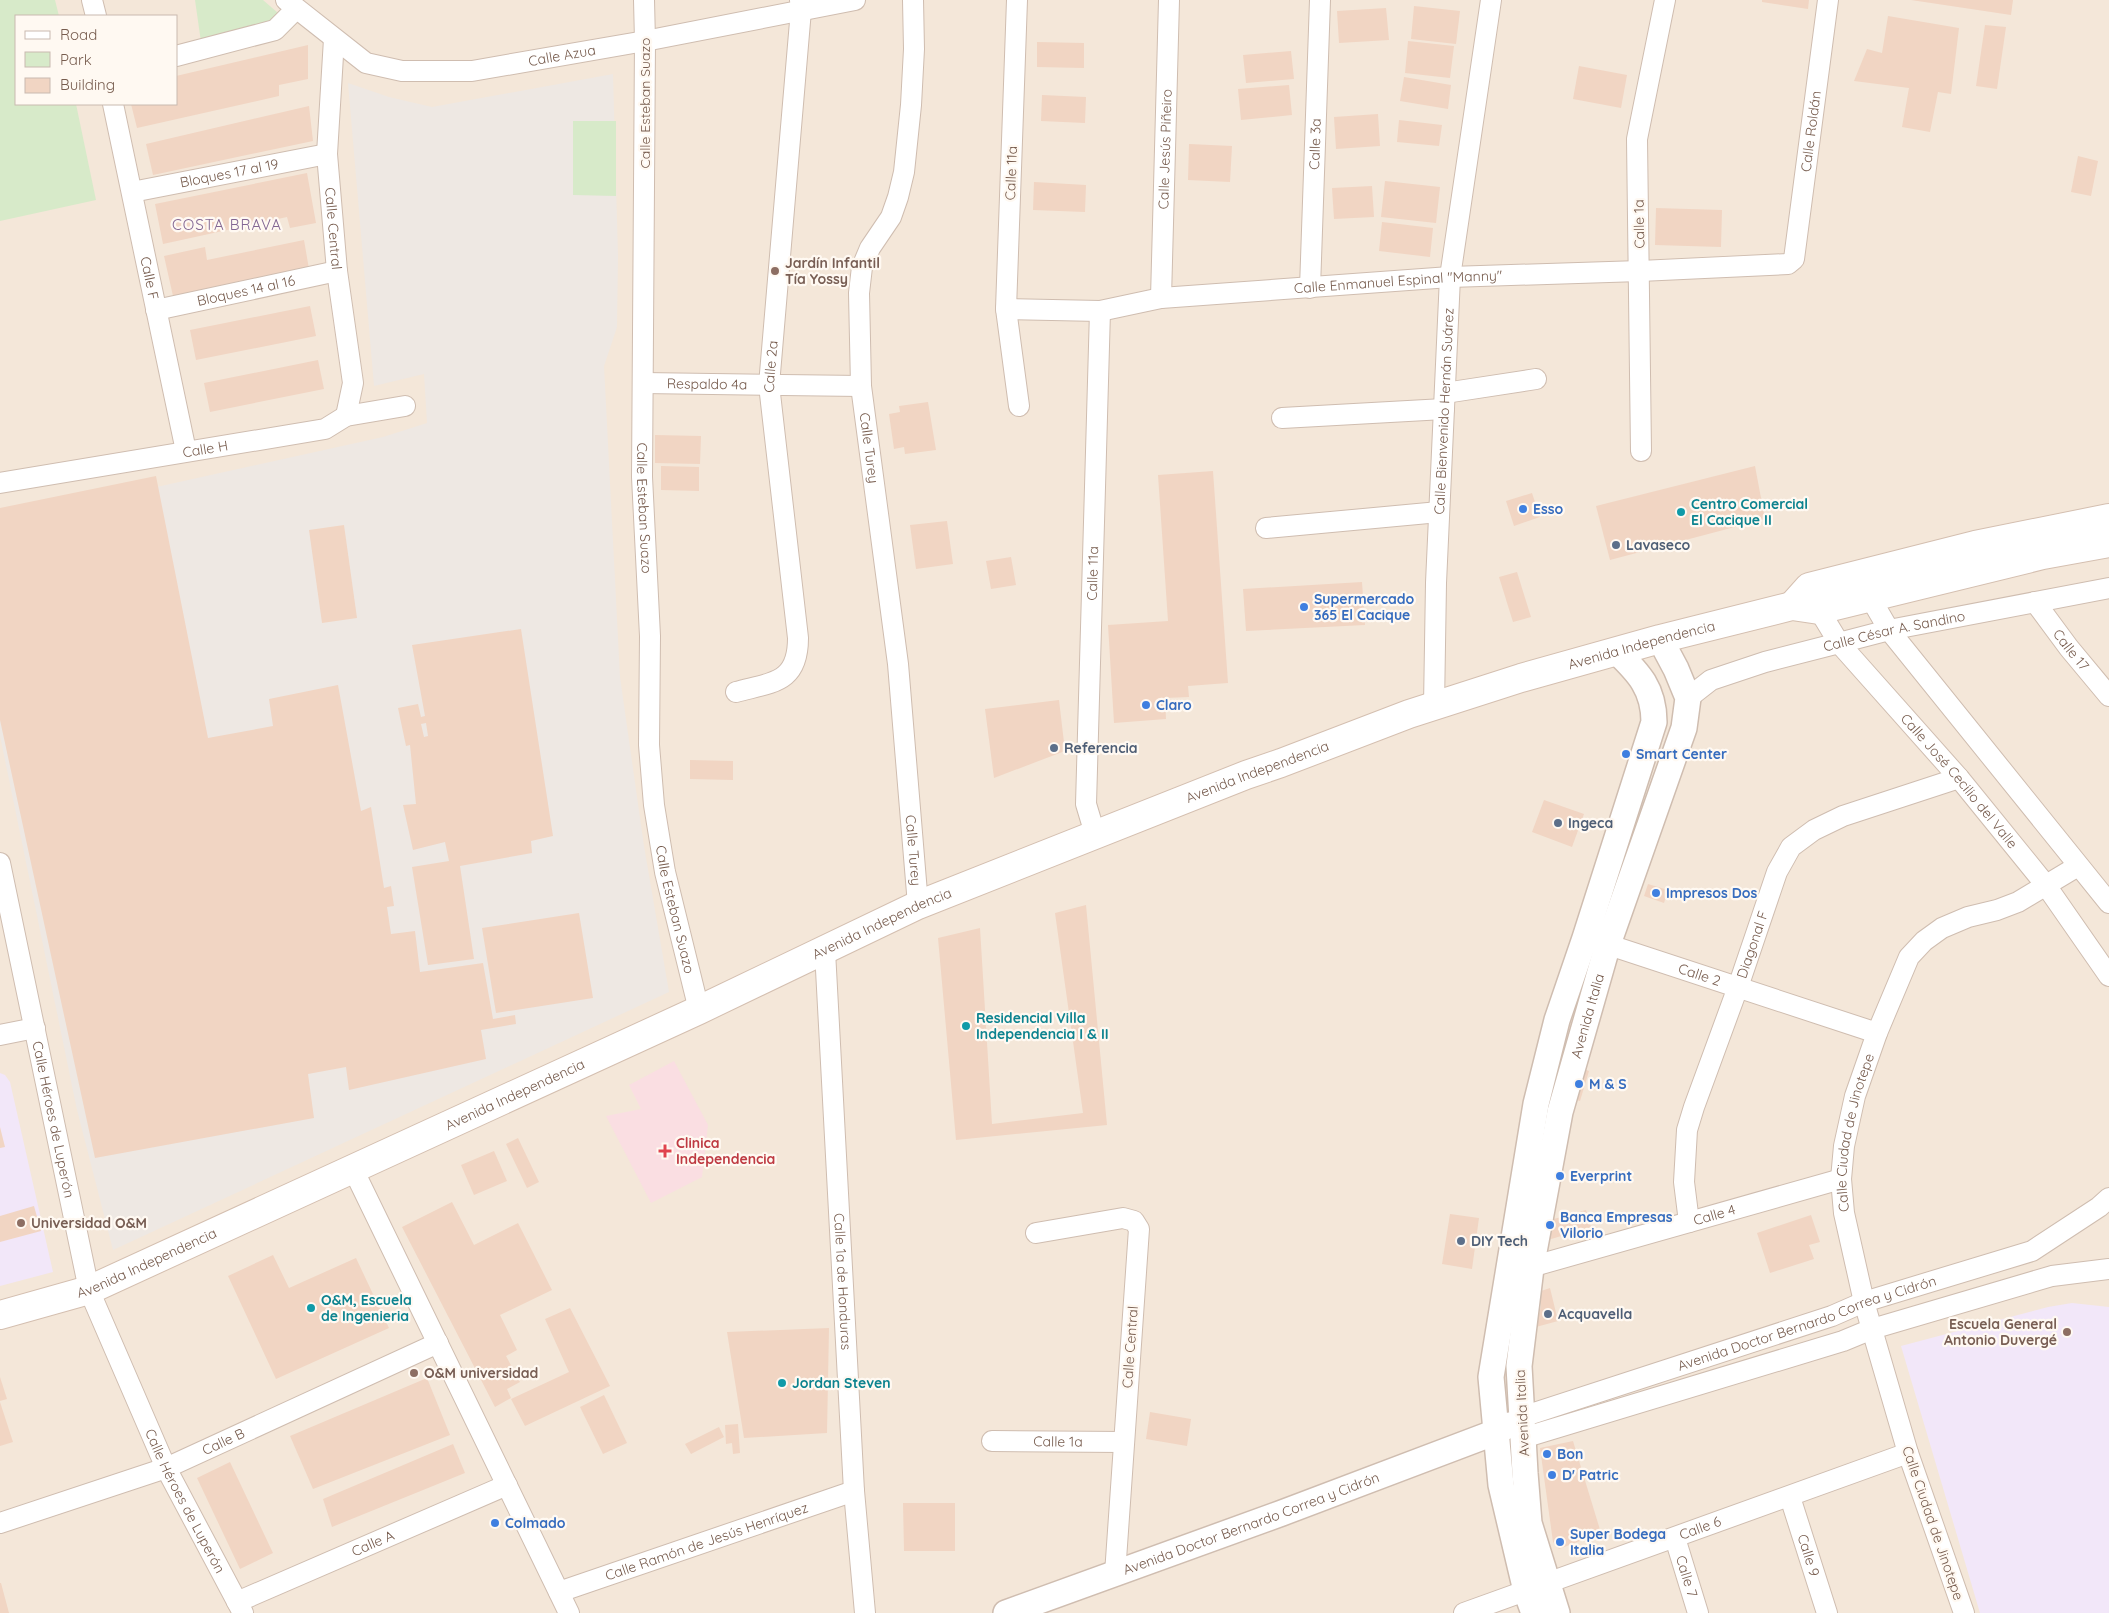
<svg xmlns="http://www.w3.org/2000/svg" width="2109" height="1613" font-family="Quicksand,sans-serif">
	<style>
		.residential { fill: #f4e7d9; fill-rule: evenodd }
		.industrial { fill: #eee8e3 }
		.education { fill: #f2e7f9 }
		.medical { fill: #fadee2 }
		.green { fill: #d7eac9 }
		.building { fill: #f1d5c3; fill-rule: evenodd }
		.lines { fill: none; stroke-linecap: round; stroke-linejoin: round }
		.minor-casing { stroke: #cfbdb0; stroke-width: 22 }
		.tertiary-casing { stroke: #cfbdb0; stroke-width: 28 }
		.secondary-casing { stroke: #d4bfb0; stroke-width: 30 }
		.minor { stroke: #fff; stroke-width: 20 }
		.tertiary { stroke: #fff; stroke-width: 25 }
		.secondary { stroke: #fff; stroke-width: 28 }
		.education-dot { fill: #8d6e63; stroke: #fff9f2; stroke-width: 2 }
		.shop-dot { fill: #3f7fe0; stroke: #fff9f2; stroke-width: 2 }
		.culture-dot { fill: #0f9aa8; stroke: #fff9f2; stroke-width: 2 }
		.service-dot { fill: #5c6f8a; stroke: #fff9f2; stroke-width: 2 }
		.health-dot { fill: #e0444e; stroke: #fff9f2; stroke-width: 2 }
		.labels { text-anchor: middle; stroke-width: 4.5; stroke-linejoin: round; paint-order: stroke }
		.street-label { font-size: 14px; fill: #775c4e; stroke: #fff9f2 }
		.education-label { font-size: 14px; font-weight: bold; fill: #785e54; stroke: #fff9f2; text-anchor: start }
		.culture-label { font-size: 14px; font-weight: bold; fill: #0d838f; stroke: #fff9f2; text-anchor: start }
		.shop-label { font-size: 14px; font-weight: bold; fill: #366cbe; stroke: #fff9f2; text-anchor: start }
		.service-label { font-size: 14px; font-weight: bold; fill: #4e5e75; stroke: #fff9f2; text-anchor: start }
		.health-label { font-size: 14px; font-weight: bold; fill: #be3a42; stroke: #fff9f2; text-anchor: start }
		.neighbourhood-label { font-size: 15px; letter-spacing: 1px; fill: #836693; stroke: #fff9f2 }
	</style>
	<rect width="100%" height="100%" fill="#fcf5eb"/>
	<path class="residential" d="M0 0H2109V1613H0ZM16 16H176V104H16Z"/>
	<polygon class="industrial" points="613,74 618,256 617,327 604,366 620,677 644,846 669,992 113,1250 77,1110 0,736 0,518 161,486 383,437 427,423 424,374 374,386 348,83 389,97 432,107"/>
	<g class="education">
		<polygon points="0,1073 5,1075 10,1082 53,1272 0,1286"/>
		<polygon points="2072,1303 2109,1307 2109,1613 1980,1613 1901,1346 2048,1307"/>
	</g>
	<polygon class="medical" points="674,1061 708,1125 702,1177 651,1203 606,1116 641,1109 629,1085"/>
	<g class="green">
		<polygon points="0,0 55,0 59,16 16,16 16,104 76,104 96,200 0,221"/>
		<polygon points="195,0 263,0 278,13 274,23 201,42"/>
		<polygon points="573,121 616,121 616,196 573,195"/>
	</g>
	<g class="building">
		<polygon points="1762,0 1809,0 1808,9 1762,2"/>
		<polygon points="1911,0 2013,0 2011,15"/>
		<polygon points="1414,6 1460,11 1456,44 1411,39"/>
		<polygon points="1386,8 1389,40 1339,43 1337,11"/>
		<polygon points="1888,16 1959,28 1951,94 1938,92 1930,132 1902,127 1909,88 1854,81 1867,49 1882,53"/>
		<polygon points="1985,25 2006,27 1997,89 1976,86"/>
		<polygon points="1408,41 1454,46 1450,78 1405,73"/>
		<polygon points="1037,42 1084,43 1084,68 1037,67"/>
		<polygon points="308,45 308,79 279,85 279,96 137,128 131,104 176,104 176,76"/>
		<polygon points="1291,51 1294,79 1246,83 1243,55"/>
		<polygon points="1579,66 1627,75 1621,108 1573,99"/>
		<polygon points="1404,77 1451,85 1448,109 1400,101"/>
		<polygon points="1289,85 1292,115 1241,120 1238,89"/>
		<polygon points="1042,95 1086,97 1085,123 1041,121"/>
		<polygon points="309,106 313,141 153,175 146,144"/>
		<polygon points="1378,114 1380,146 1336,149 1334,117"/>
		<polygon points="1399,120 1442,125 1439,146 1397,142"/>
		<polygon points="1189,144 1232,146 1230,182 1188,180"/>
		<polygon points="2078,156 2098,161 2091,196 2071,192"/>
		<polygon points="307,173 316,223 290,228 287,217 163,244 155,204"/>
		<polygon points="1385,181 1440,187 1436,223 1381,217"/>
		<polygon points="1034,182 1086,185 1085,212 1033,210"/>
		<polygon points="1372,186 1374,217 1334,219 1332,188"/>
		<polygon points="1656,208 1722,210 1721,247 1655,245"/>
		<polygon points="1382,222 1433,228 1430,257 1379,251"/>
		<polygon points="304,240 309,269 173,296 164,256 205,247 207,260"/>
		<polygon points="310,306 316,336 196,360 190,330"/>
		<polygon points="318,360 324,389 210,412 204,383"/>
		<polygon points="928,402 936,450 905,454 904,447 894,449 889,414 900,412 899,406"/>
		<polygon points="655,435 701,436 700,464 655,463"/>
		<polygon points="661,466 699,467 699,491 661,490"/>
		<polygon points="1755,466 1765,519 1610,560 1596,506"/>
		<polygon points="1213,471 1228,683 1188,686 1189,697 1165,698 1166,719 1114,723 1108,625 1168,621 1158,475"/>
		<polygon points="156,476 208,738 273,726 269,699 338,685 361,811 371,807 384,888 391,886 394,906 387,907 391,934 415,931 420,972 483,963 493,1019 515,1015 516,1024 481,1030 486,1059 349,1090 346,1067 308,1074 314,1118 95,1158 0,720 0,508"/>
		<polygon points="1532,493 1540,517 1514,526 1506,501"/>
		<polygon points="947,521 953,564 916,569 910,525"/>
		<polygon points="344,525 357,618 322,623 309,530"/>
		<polygon points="1011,557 1016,585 991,589 986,561"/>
		<polygon points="1517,572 1531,617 1513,622 1499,577"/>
		<polygon points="1362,582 1365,625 1246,631 1243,589"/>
		<path d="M521 629 553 836 531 841 532 853 460 866 474 959 428 965 412 867 449 861 445 842 413 850 403 805 416 804 410 745 406 746 398 708 418 704 421 717 425 716 412 645ZM426 723 428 736 424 737 421 724Z"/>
		<polygon points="1059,700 1065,751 994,778 985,709"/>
		<polygon points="690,760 733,761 733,780 690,779"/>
		<polygon points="1544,800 1584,814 1572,847 1532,832"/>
		<polygon points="1648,884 1668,890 1664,903 1644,896"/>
		<polygon points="1086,905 1107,1125 956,1140 938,938 980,928 992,1124 1083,1113 1055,913"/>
		<polygon points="579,913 593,998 496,1013 482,928"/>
		<polygon points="1578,1067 1589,1071 1580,1101 1568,1098"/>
		<polygon points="0,1127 5,1147 0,1148"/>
		<polygon points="518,1138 539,1182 527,1188 506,1144"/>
		<polygon points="494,1151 507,1181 474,1195 461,1165"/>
		<polygon points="452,1202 474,1245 518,1223 552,1290 500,1315 517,1350 506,1356 520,1382 507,1389 511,1398 495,1407 402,1227"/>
		<polygon points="34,1206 41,1231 0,1242 0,1216"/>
		<polygon points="1586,1210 1591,1227 1548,1240 1543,1222"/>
		<polygon points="1450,1214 1479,1218 1472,1269 1442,1264"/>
		<polygon points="1811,1215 1820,1242 1809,1245 1814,1259 1770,1273 1757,1233"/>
		<polygon points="273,1255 289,1288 356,1258 389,1328 276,1379 228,1276"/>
		<polygon points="1550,1288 1558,1321 1536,1327 1541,1306 1538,1292"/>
		<polygon points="570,1308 610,1386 525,1426 511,1399 569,1372 545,1319"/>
		<polygon points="829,1328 827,1433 744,1438 727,1332"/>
		<polygon points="0,1377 7,1399 0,1401"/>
		<polygon points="427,1378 450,1435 313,1489 290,1436"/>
		<polygon points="604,1395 627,1443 603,1454 580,1407"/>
		<polygon points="0,1402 13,1442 0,1446"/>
		<polygon points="1150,1412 1191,1419 1187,1446 1146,1439"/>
		<polygon points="738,1424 740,1453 733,1454 732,1443 726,1444 725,1425"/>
		<polygon points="719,1427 724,1437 691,1454 685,1444"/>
		<polygon points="1573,1441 1601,1533 1559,1549 1553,1542 1540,1448"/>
		<polygon points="453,1444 465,1473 332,1527 323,1499"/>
		<polygon points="230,1462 273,1553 240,1569 197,1478"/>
		<polygon points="903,1503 955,1503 955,1551 904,1551"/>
		<polygon points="0,1583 1,1583 9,1613 0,1613"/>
	</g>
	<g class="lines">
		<g class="minor-casing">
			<g id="minor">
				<polyline points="92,0 96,16"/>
				<path id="s1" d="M286 0 366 63 402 71H472L645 41 855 0"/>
				<path id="s2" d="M644 0 645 41 642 477 650 636 649 745 654 805 665 872 699 1010"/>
				<path id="s3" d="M913 0 914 49 911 105 904 172 898 197 891 217 870 248 862 267 859 293 861 386 898 664 918 905"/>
				<polyline points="1017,0 1006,309 1019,406"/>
				<path id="s4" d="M334 39 327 154 337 271 353 383 346 416"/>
				<polyline points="176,56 275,30 296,9"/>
				<path id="s5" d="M113 104 186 451"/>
				<path id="s6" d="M132 192 327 154"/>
				<path id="s7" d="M1310 288 1320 0"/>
				<path id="s8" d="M1161 298 1169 0"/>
				<path id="s9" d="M1006 309 1100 311 1161 298 1450 277 1640 271 1788 264 1794 259 1828 0"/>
				<path id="s10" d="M156 310 337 271"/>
				<path id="s11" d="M643 383 861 386"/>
				<polyline points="1445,393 1536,379"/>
				<polyline points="1282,418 1444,409"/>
				<polyline points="1641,451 1637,139 1665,0"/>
				<path id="s12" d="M0 483 325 429 346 416 405 406"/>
				<polyline points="1266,528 1439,512"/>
				<polyline points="1864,587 1889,630 2109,903"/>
				<path id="s13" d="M1813 598 1819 610 1839 643 1959 778 2045 884 2109 976"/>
				<path id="s14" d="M2035 602 2069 648 2109 696"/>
				<path id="s15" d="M736 692C773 682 798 683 798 638L769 385 801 10 800 0"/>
				<path id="s16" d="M1688 698 1711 680 1765 662 1839 643 1889 630 2109 588"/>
				<path id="s17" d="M1434 706 1436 583 1450 277 1491 0"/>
				<path id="s18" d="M1095 834 1086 804 1100 311"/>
				<path id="s19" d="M0 863 89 1290 166 1468 243 1613"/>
				<path id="s20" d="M1594 940 1877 1033"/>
				<path id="s21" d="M825 951 854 1491 865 1613"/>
				<polyline points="0,1035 35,1028"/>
				<polyline points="353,1169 569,1613"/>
				<path id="s22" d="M1689 1222 1684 1182 1687 1130 1694 1107 1738 987 1777 872 1791 847 1814 830 1843 816 1959 778"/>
				<polyline points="1036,1233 1123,1218 1134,1221 1139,1229 1115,1574"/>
				<path id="s23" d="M1520 1270 1841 1179"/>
				<path id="s24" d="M1522 1417 1832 1316 1864 1302 2032 1251 2099 1207 2109 1198"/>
				<polyline points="1523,1438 1843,1341 1872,1329 2052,1276 2109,1269"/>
				<path id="s25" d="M992 1441 1123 1442"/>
				<path id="s26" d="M1790 1497 1827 1613"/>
				<path id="s27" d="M0 1523 166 1468 438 1343"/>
				<path id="s28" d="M1675 1538 1698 1613"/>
				<path id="s29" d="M559 1592 854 1491"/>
				<path id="s30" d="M237 1602 507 1485"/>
				<path id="s31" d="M1464 1613 1908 1453"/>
				<path id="s32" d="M1964 1613 1908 1453 1864 1302 1844 1213 1841 1179 1844 1146 1855 1096 1877 1033 1909 957 1924 941 1942 928 1968 917 1997 910 2018 902 2078 866"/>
			</g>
		</g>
		<g class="tertiary-casing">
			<g id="tertiary">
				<path id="s33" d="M1006 1613 1282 1513 1496 1432 1509 1425"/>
				<path d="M1534 1613 1526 1591 1501 1485 1491 1377 1536 1104 1557 1020 1585 938 1654 722C1654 689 1639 673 1616 651"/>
				<path id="s34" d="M1557 1613 1529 1523 1525 1473 1519 1366 1531 1268 1560 1112 1608 944 1684 728 1688 698 1676 669 1660 639"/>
			</g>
		</g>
		<g class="secondary-casing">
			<g id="secondary">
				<polyline points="1792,606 1809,587 1975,545 2109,518"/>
				<path id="s35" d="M0 1315 89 1290 699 1010 918 905 1246 775 1281 763 1409 714 1521 678 1660 639 1792 606 1819 610 2043 555 2109 543"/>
			</g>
		</g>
		<use href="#minor" class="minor"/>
		<use href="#tertiary" class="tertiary"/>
		<use href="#secondary" class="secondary"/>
	</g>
	<g class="education-dot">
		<circle cx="775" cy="271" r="5"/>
		<circle cx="21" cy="1223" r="5"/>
		<circle cx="2067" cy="1332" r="5"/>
		<circle cx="414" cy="1373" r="5"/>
	</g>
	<g class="shop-dot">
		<circle cx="1523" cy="509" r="5"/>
		<circle cx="1304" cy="607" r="5"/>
		<circle cx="1146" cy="705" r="5"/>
		<circle cx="1626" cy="754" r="5"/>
		<circle cx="1656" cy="893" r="5"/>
		<circle cx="1579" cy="1084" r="5"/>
		<circle cx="1560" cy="1176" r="5"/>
		<circle cx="1550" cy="1225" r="5"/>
		<circle cx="1547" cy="1454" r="5"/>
		<circle cx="1552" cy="1475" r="5"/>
		<circle cx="495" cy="1523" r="5"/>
		<circle cx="1560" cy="1542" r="5"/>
	</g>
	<g class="culture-dot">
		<circle cx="1681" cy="512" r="5"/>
		<circle cx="966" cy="1026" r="5"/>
		<circle cx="311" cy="1308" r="5"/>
		<circle cx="782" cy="1383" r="5"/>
	</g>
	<g class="service-dot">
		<circle cx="1616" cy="545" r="5"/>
		<circle cx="1054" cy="748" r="5"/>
		<circle cx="1558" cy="823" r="5"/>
		<circle cx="1461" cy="1241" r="5"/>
		<circle cx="1548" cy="1314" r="5"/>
	</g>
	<path class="health-dot" d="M662.5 1143.5h5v5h5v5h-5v5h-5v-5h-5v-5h5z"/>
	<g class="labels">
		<g class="street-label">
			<text dy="5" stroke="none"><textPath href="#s1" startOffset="300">Calle Azua</textPath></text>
			<text transform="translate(645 103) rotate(-90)" y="5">Calle Esteban Suazo</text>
			<text dy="5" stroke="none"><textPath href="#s9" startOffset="921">Calle Roldán</textPath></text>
			<text dy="5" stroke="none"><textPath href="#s7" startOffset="144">Calle 3a</textPath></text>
			<text dy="5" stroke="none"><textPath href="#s8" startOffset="149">Calle Jesús Piñeiro</textPath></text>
			<text dy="5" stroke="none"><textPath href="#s6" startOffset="99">Bloques 17 al 19</textPath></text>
			<text transform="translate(1011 173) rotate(-88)" y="5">Calle 11a</text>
			<text transform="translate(1639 224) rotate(-91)" y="5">Calle 1a</text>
			<text dy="5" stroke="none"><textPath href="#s4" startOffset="190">Calle Central</textPath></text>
			<text dy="5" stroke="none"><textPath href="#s5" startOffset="178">Calle F</textPath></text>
			<text dy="5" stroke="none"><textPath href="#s9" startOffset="394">Calle Enmanuel Espinal "Manny"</textPath></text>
			<text dy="5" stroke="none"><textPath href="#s10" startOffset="92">Bloques 14 al 16</textPath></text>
			<text dy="5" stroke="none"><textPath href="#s15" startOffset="366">Calle 2a</textPath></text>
			<text dy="5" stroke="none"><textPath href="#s11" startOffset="64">Respaldo 4a</textPath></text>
			<text dy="5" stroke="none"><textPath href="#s17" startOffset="295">Calle Bienvenido Hernán Suárez</textPath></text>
			<text dy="5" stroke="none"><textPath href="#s3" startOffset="459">Calle Turey</textPath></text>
			<text dy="5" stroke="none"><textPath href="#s12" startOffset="208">Calle H</textPath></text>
			<text dy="5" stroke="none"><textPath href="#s2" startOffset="508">Calle Esteban Suazo</textPath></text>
			<text dy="5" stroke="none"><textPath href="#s18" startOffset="262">Calle 11a</textPath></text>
			<text dy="5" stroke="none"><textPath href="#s16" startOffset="219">Calle César A. Sandino</textPath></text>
			<text dy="5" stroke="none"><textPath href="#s35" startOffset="1776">Avenida Independencia</textPath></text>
			<text dy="5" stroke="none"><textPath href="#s14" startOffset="60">Calle 17</textPath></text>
			<text dy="5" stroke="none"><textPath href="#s35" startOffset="1371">Avenida Independencia</textPath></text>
			<text dy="5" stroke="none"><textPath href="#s13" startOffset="235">Calle José Cecilio del Valle</textPath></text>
			<text dy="5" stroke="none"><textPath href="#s3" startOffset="864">Calle Turey</textPath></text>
			<text dy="5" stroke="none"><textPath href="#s2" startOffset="912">Calle Esteban Suazo</textPath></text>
			<text dy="5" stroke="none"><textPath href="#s35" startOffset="966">Avenida Independencia</textPath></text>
			<text dy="5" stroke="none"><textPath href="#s22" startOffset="289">Diagonal F</textPath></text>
			<text dy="5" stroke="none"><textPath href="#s20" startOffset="111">Calle 2</textPath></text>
			<text dy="5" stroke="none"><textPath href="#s34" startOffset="609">Avenida Italia</textPath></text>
			<text dy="5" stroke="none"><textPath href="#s35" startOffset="561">Avenida Independencia</textPath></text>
			<text dy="5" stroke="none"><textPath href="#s19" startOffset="262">Calle Héroes de Luperón</textPath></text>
			<text dy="5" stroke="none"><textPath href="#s32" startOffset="500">Calle Ciudad de Jinotepe</textPath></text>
			<text dy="5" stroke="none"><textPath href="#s23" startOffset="202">Calle 4</textPath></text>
			<text dy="5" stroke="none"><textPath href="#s35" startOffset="156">Avenida Independencia</textPath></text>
			<text dy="5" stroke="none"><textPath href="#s21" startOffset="331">Calle 1a de Honduras</textPath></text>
			<text dy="5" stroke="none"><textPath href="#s24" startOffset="300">Avenida Doctor Bernardo Correa y Cidrón</textPath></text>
			<text transform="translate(1130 1347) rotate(-86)" y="5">Calle Central</text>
			<text transform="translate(1522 1413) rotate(-93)" y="5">Avenida Italia</text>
			<text dy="5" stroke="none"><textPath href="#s25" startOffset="66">Calle 1a</textPath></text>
			<text dy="5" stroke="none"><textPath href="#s27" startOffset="238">Calle B</textPath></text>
			<text dy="5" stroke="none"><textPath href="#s19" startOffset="668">Calle Héroes de Luperón</textPath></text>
			<text transform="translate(1933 1523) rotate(71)" y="5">Calle Ciudad de Jinotepe</text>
			<text dy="5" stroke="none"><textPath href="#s33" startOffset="261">Avenida Doctor Bernardo Correa y Cidrón</textPath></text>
			<text dy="5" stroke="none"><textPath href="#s31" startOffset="251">Calle 6</textPath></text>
			<text dy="5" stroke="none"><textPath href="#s29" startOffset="156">Calle Ramón de Jesús Henríquez</textPath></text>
			<text dy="5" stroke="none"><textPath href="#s30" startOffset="148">Calle A</textPath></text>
			<text dy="5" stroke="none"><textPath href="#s26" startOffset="61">Calle 9</textPath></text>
			<text dy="5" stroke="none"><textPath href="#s28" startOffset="40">Calle 7</textPath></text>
		</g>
		<g class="education-label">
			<text x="785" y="268">Jardín Infantil<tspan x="785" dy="16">Tía Yossy</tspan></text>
			<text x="31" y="1228">Universidad O&amp;M</text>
			<text x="2057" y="1329" text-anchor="end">Escuela General<tspan x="2057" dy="16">Antonio Duvergé</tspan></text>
			<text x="424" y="1378">O&amp;M universidad</text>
		</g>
		<g class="culture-label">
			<text x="1691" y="509">Centro Comercial<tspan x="1691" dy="16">El Cacique II</tspan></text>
			<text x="976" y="1023">Residencial Villa<tspan x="976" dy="16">Independencia I &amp; II</tspan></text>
			<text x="321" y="1305">O&amp;M, Escuela<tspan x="321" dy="16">de Ingenieria</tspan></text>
			<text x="792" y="1388">Jordan Steven</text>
		</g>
		<g class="shop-label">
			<text x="1533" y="514">Esso</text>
			<text x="1314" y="604">Supermercado<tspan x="1314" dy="16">365 El Cacique</tspan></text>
			<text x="1156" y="710">Claro</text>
			<text x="1636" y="759">Smart Center</text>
			<text x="1666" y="898">Impresos Dos</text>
			<text x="1589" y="1089">M &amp; S</text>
			<text x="1570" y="1181">Everprint</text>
			<text x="1560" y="1222">Banca Empresas<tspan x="1560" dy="16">Vilorio</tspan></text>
			<text x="1557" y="1459">Bon</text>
			<text x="1562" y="1480">D' Patric</text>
			<text x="505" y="1528">Colmado</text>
			<text x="1570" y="1539">Super Bodega<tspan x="1570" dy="16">Italia</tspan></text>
		</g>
		<g class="service-label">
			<text x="1626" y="550">Lavaseco</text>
			<text x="1064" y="753">Referencia</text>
			<text x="1568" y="828">Ingeca</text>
			<text x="1471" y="1246">DIY Tech</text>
			<text x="1558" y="1319">Acquavella</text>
		</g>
		<g class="health-label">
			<text x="676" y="1148">Clinica<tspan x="676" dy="16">Independencia</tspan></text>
		</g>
		<g class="neighbourhood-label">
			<text x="227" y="230">COSTA BRAVA</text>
		</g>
	</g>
	<rect x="15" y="15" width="162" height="90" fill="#fff9f2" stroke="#c9bab0"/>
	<rect x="25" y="31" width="25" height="8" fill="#ffffff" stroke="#c9bab0"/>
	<text x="60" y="40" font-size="15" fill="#775c4e">Road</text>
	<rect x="25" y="52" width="25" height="15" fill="#d7eac9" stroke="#c9bab0"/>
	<text x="60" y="65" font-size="15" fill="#775c4e">Park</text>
	<rect x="25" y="78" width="25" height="15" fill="#f1d5c3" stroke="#c9bab0"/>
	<text x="60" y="90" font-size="15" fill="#775c4e">Building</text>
</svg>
